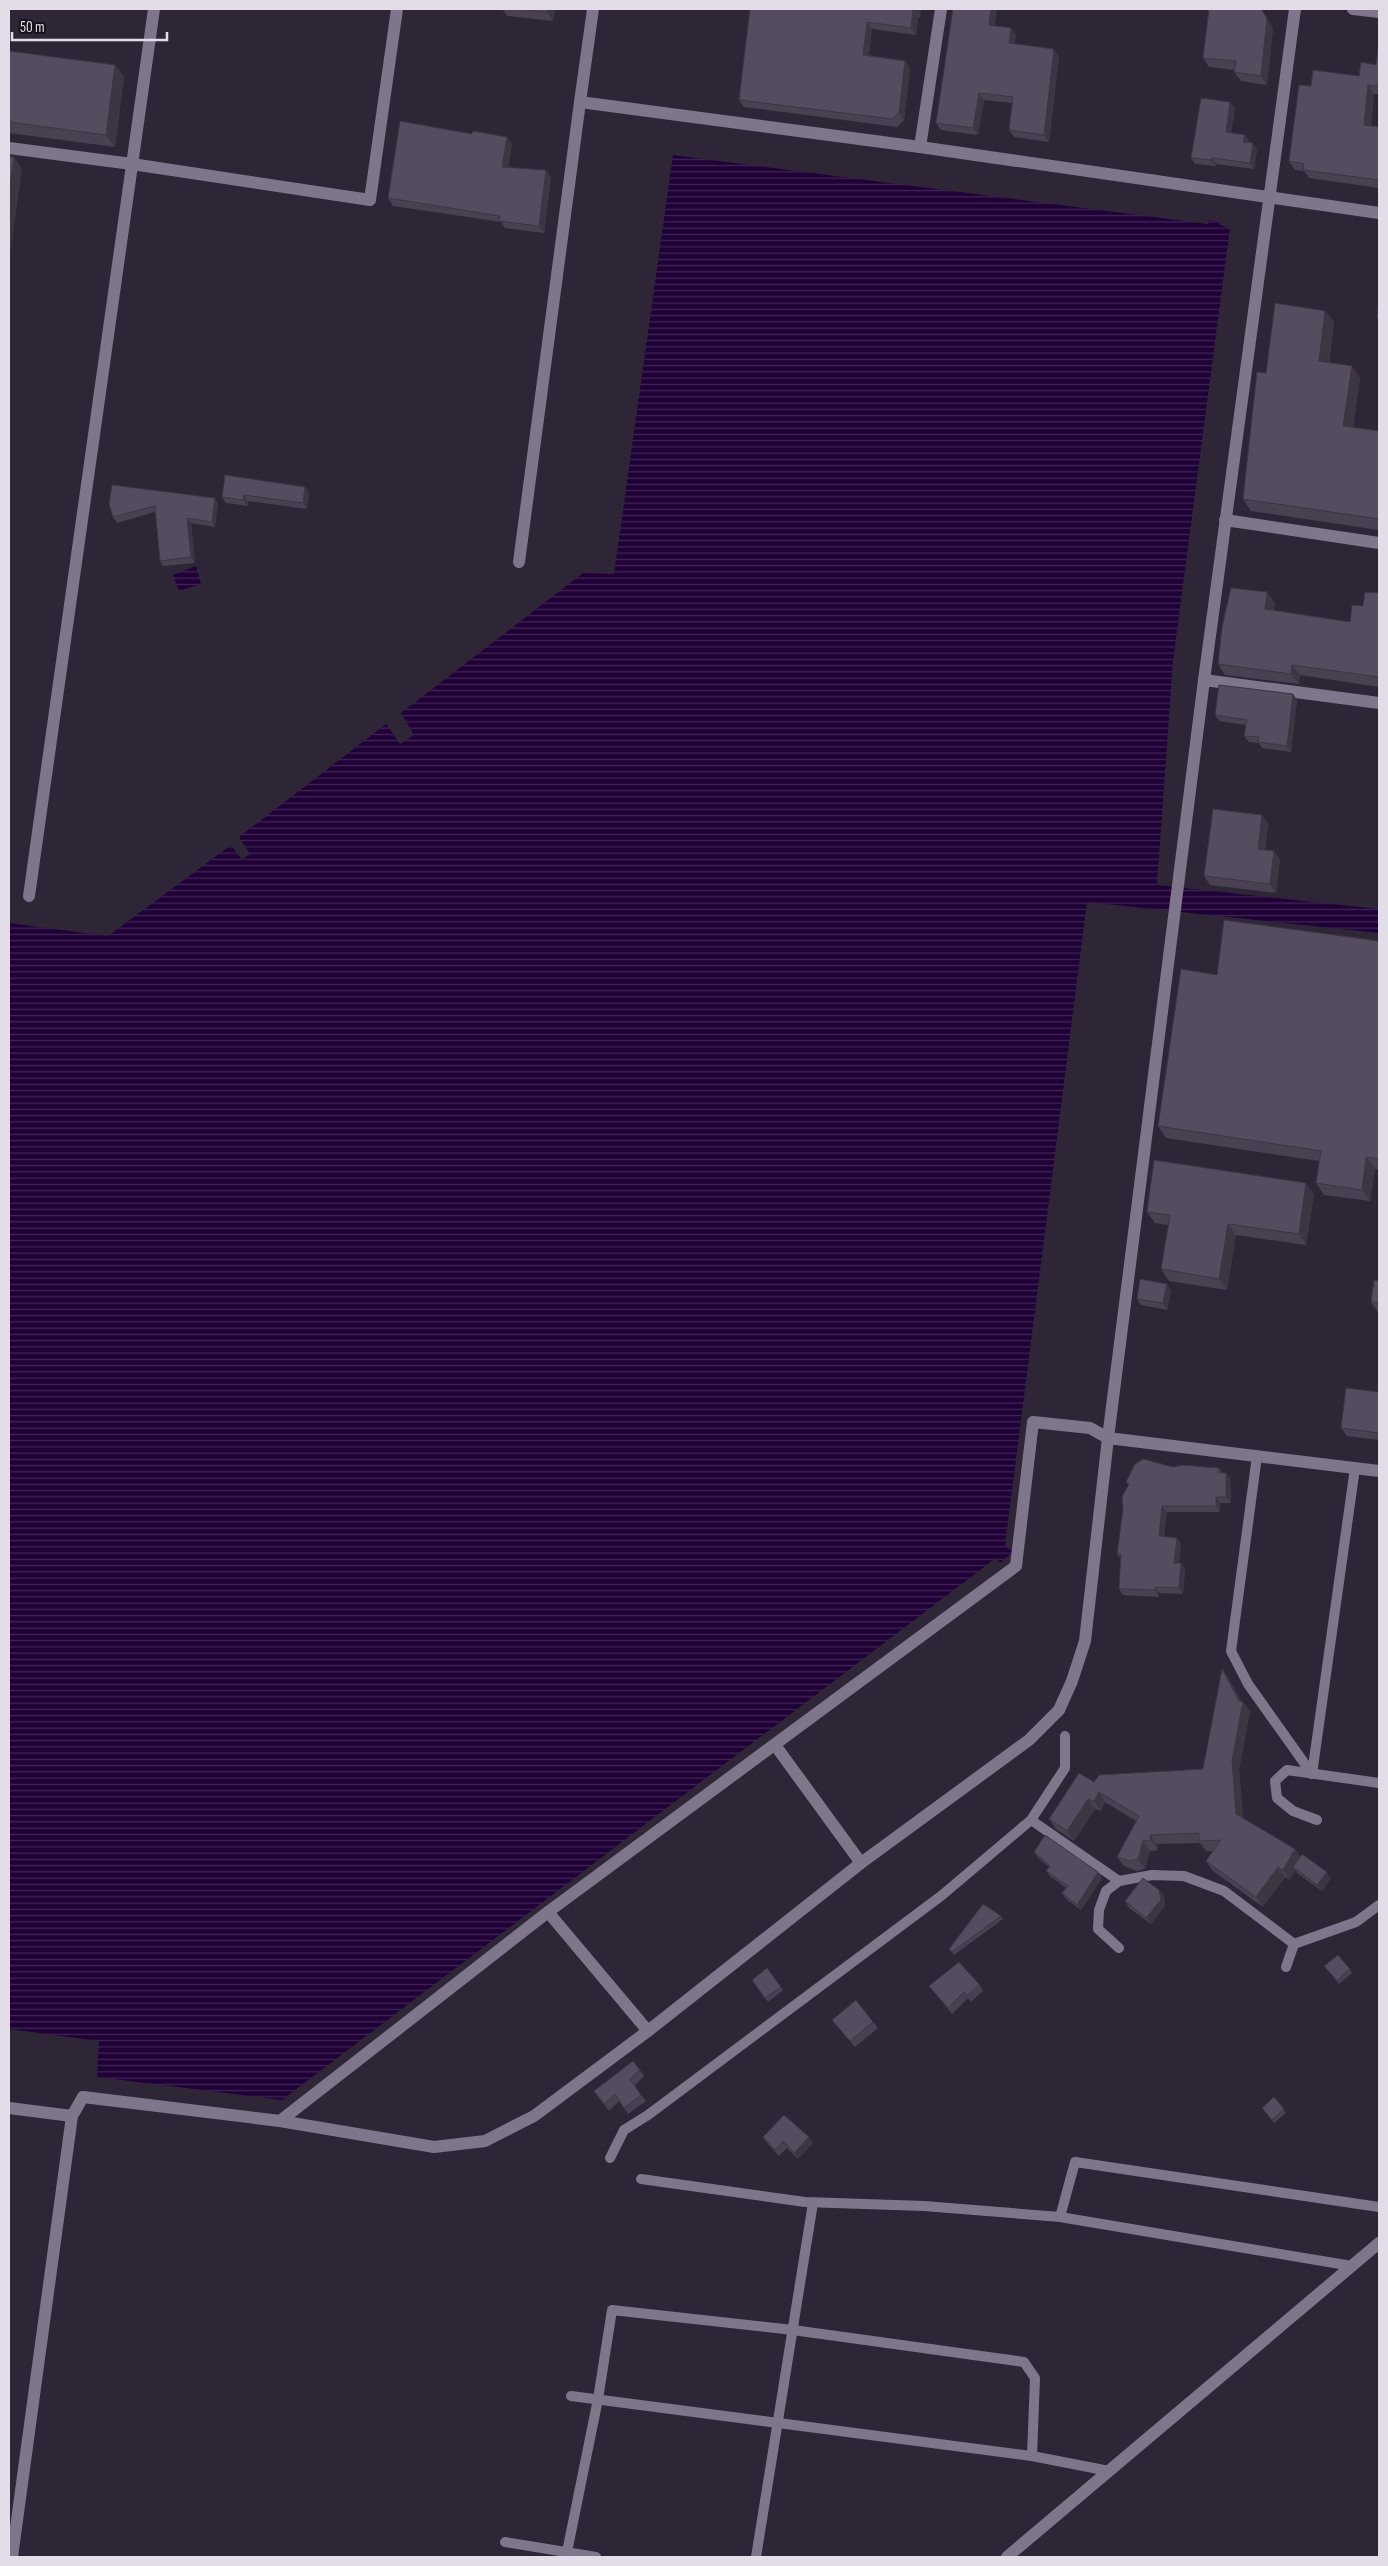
<svg xmlns="http://www.w3.org/2000/svg" width="1388" height="2566" font-family="'Sofia Sans Condensed',sans-serif">
	<style>
		.water { fill: url(#water-rules) }
		.lines { fill: none; stroke-linecap: round; stroke-linejoin: round }
		.service { stroke: #7f768b; stroke-width: 10 }
		.minor { stroke: #7f768b; stroke-width: 12 }
		.tertiary { stroke: #7f768b; stroke-width: 12 }
		.wall { fill: #494152 }
		.shaded-wall { fill: #3c3542 }
		.building { fill: #554c5f; stroke: #3c3542 }
	</style>
	<defs>
		<pattern id="water-rules" width="6" height="5" patternUnits="userSpaceOnUse" patternTransform="scale(1.25)"><rect width="6" height="5" fill="#200137"/><path d="M0 2.5h6" fill="none" stroke="#402654"/></pattern>
	</defs>
	<rect width="100%" height="100%" fill="#2e2637"/>
	<g class="water">
		<polygon points="673,155 1208,224 1209,220 1219,222 1220,225 1230,228 1173,661 1157,885 1379,909 1379,933 1087,902 1005,1546 1013,1552 1000,1563 996,1558 282,2100 97,2077 99,2041 9,2029 9,923 108,936 231,845 242,860 250,854 239,837 386,724 400,744 414,735 401,713 583,573 614,574"/>
		<polygon points="196,566 201,584 179,591 173,575"/>
	</g>
	<g class="lines">
		<g class="service">
			<polyline points="1257,1456 1231,1651 1248,1684 1312,1774"/>
			<polyline points="1312,1774 1355,1468"/>
			<polyline points="1031,1820 1119,1881"/>
			<polyline points="1317,1820 1293,1811 1277,1798 1275,1781 1287,1770 1379,1783"/>
			<polyline points="1294,1944 1356,1922 1379,1905"/>
			<polyline points="1119,1948 1098,1929 1099,1910 1106,1891 1119,1881 1152,1875 1184,1876 1224,1891 1294,1944 1286,1967"/>
			<polyline points="610,2158 624,2130 648,2115 941,1896 1031,1820 1065,1768 1065,1736"/>
			<polyline points="641,2179 805,2202 924,2206 1060,2217 1352,2266"/>
			<polyline points="1060,2217 1075,2162 1379,2207"/>
			<polyline points="571,2396 1032,2456 1109,2471"/>
			<polyline points="505,2542 596,2557"/>
			<polyline points="567,2552 598,2399 612,2310 793,2330 1024,2362 1035,2378 1032,2456"/>
			<polyline points="756,2557 813,2203"/>
		</g>
		<g class="minor">
			<polyline points="1353,9 1379,12"/>
			<polyline points="920,147 941,9"/>
			<polyline points="9,148 132,164 370,200 397,9"/>
			<polyline points="1225,520 1379,543"/>
			<polyline points="519,562 580,102"/>
			<polyline points="1204,680 1379,703"/>
			<polyline points="29,896 154,9"/>
			<polyline points="775,1745 861,1863"/>
			<polyline points="548,1912 648,2031"/>
			<polyline points="83,2097 280,2121 434,2147 485,2141 534,2116 648,2031 861,1863 1029,1740 1059,1710 1072,1681 1085,1641 1108,1438 1204,680 1295,9"/>
			<polyline points="9,2108 72,2116"/>
			<polyline points="280,2121 548,1912 1016,1566 1033,1422 1090,1428 1108,1438 1379,1471"/>
		</g>
		<g class="tertiary">
			<polyline points="593,9 580,102 920,147 1379,213"/>
			<polyline points="12,2557 72,2116 83,2097"/>
			<polyline points="1007,2557 1379,2243"/>
		</g>
	</g>
	<g class="wall">
		<polygon points="502,9 555,9 553,21 507,16"/>
		<polygon points="750,9 921,9 920,18 918,17 916,35 872,29 869,55 905,61 910,68 904,120 897,127 744,107 739,100"/>
		<polygon points="994,26 1016,35 1014,44 1059,56 1049,142 1014,137 1009,130 1013,103 984,100 978,135 941,130 936,123"/>
		<polygon points="1273,28 1267,85 1241,81 1234,72 1235,70 1209,67 1203,58"/>
		<polygon points="1379,42 1379,94 1374,94 1371,126 1379,127 1379,188 1309,178 1304,171 1295,170 1289,161 1311,86 1359,76 1376,65"/>
		<polygon points="9,51 115,65 124,77 115,147 9,133"/>
		<polygon points="1230,102 1235,109 1231,133 1245,135 1249,141 1249,143 1257,150 1254,169 1216,164 1216,166 1195,164 1191,158"/>
		<polygon points="512,144 508,167 551,177 544,233 505,228 501,222 393,206 388,198"/>
		<polygon points="1325,311 1334,322 1329,363 1352,366 1360,378 1353,428 1379,431 1379,530 1251,511 1243,499 1266,373"/>
		<polygon points="305,487 309,493 307,509 248,501 248,506 226,503 222,497"/>
		<polygon points="215,498 218,504 215,527 191,523 195,563 163,566 160,561 155,512 117,523 113,517 109,504"/>
		<polygon points="1267,592 1275,603 1274,611 1350,622 1363,606 1379,593 1379,687 1300,675 1299,684 1225,675 1218,664"/>
		<polygon points="1293,694 1297,700 1291,752 1262,748 1259,743 1249,742 1244,736 1246,725 1219,721 1215,715"/>
		<polygon points="1262,815 1268,824 1265,850 1274,851 1280,860 1276,893 1210,885 1204,876"/>
		<polygon points="1379,941 1379,1170 1375,1169 1370,1201 1324,1195 1316,1183 1319,1161 1166,1138 1158,1126 1217,975"/>
		<polygon points="1314,1194 1306,1245 1236,1235 1227,1290 1169,1281 1161,1269 1168,1225 1155,1223 1147,1212"/>
		<polygon points="1379,1281 1379,1314 1371,1302"/>
		<polygon points="1171,1290 1167,1310 1141,1305 1137,1299"/>
		<polygon points="1379,1392 1379,1440 1347,1436 1341,1428"/>
		<polygon points="1173,1467 1219,1468 1222,1473 1226,1473 1230,1479 1231,1503 1220,1503 1220,1512 1167,1512 1164,1536 1181,1544 1179,1563 1181,1563 1185,1569 1183,1594 1159,1593 1159,1597 1123,1595 1119,1589 1121,1559 1117,1554 1129,1485 1126,1482"/>
		<polygon points="1222,1669 1229,1679 1241,1701 1250,1711 1239,1770 1243,1818 1295,1849 1300,1856 1331,1878 1322,1891 1297,1873 1295,1870 1290,1880 1285,1877 1263,1907 1213,1871 1206,1861 1213,1851 1206,1851 1200,1843 1157,1844 1158,1850 1150,1851 1145,1869 1137,1871 1124,1866 1117,1857 1136,1821 1105,1802 1101,1811 1095,1809 1074,1841 1056,1829 1049,1819 1094,1782 1203,1769"/>
		<polygon points="1034,1852 1098,1872 1102,1878 1081,1910 1066,1899 1062,1893 1066,1888 1050,1876 1046,1871 1049,1867 1038,1858"/>
		<polygon points="1159,1890 1164,1896 1165,1906 1151,1924 1129,1908 1125,1901"/>
		<polygon points="1001,1916 1003,1919 954,1955 949,1949"/>
		<polygon points="767,1968 783,1990 768,2002 752,1980"/>
		<polygon points="1327,1969 1350,1969 1352,1973 1339,1984"/>
		<polygon points="979,1984 983,1991 971,2002 968,1998 952,2014 929,1986"/>
		<polygon points="832,2020 873,2022 878,2028 855,2047"/>
		<polygon points="640,2070 644,2076 634,2086 646,2101 628,2114 619,2101 609,2111 594,2091"/>
		<polygon points="1274,2097 1286,2113 1274,2123 1264,2111"/>
		<polygon points="763,2137 809,2137 813,2143 798,2159 787,2148 779,2156 767,2143"/>
	</g>
	<g class="shaded-wall">
		<polygon points="547,9 555,9 553,21 547,12"/>
		<polygon points="916,9 921,9 920,18 915,11"/>
		<polygon points="991,9 997,9 994,32 989,25"/>
		<polygon points="1261,9 1273,28 1267,85 1261,76"/>
		<polygon points="913,10 918,17 916,35 911,28"/>
		<polygon points="867,22 872,29 868,62 863,55"/>
		<polygon points="1011,28 1016,35 1014,50 1009,43"/>
		<polygon points="1054,49 1059,56 1049,142 1044,135"/>
		<polygon points="905,61 910,68 904,120 899,113"/>
		<polygon points="115,65 124,77 115,147 106,135"/>
		<polygon points="1368,85 1374,94 1370,134 1364,125"/>
		<polygon points="979,93 984,100 978,135 973,128"/>
		<polygon points="1230,102 1235,109 1230,138 1226,132"/>
		<polygon points="1245,135 1249,141 1248,148 1243,142"/>
		<polygon points="507,137 512,144 507,174 502,167"/>
		<polygon points="1253,143 1257,150 1254,169 1250,163"/>
		<polygon points="14,157 22,169 9,263 9,193"/>
		<polygon points="1212,158 1216,164 1216,166 1211,160"/>
		<polygon points="546,170 551,177 544,233 539,226"/>
		<polygon points="1325,311 1334,322 1327,373 1319,361"/>
		<polygon points="1352,366 1360,378 1351,438 1343,426"/>
		<polygon points="305,487 309,493 307,509 303,503"/>
		<polygon points="244,495 248,501 248,506 243,500"/>
		<polygon points="215,498 218,504 215,527 212,522"/>
		<polygon points="187,518 191,523 195,563 191,557"/>
		<polygon points="1267,592 1275,603 1272,620 1265,609"/>
		<polygon points="1292,665 1300,675 1299,684 1291,674"/>
		<polygon points="1293,694 1297,700 1291,752 1287,746"/>
		<polygon points="1262,815 1268,824 1264,858 1258,849"/>
		<polygon points="1274,851 1280,860 1276,893 1270,884"/>
		<polygon points="1366,1157 1375,1169 1370,1201 1362,1190"/>
		<polygon points="1306,1183 1314,1194 1306,1245 1299,1234"/>
		<polygon points="1228,1224 1236,1235 1227,1290 1219,1279"/>
		<polygon points="1167,1284 1171,1290 1167,1310 1163,1303"/>
		<polygon points="1226,1473 1230,1479 1231,1503 1226,1497"/>
		<polygon points="1216,1497 1220,1503 1220,1512 1216,1506"/>
		<polygon points="1162,1506 1167,1512 1163,1542 1159,1536"/>
		<polygon points="1177,1538 1181,1544 1178,1569 1174,1563"/>
		<polygon points="1181,1563 1185,1569 1183,1594 1179,1588"/>
		<polygon points="1155,1587 1159,1593 1159,1597 1155,1590"/>
		<polygon points="1222,1669 1229,1679 1243,1705 1243,1702 1250,1711 1239,1770 1243,1824 1236,1814 1232,1760 1239,1701"/>
		<polygon points="1099,1792 1105,1802 1101,1811 1094,1801"/>
		<polygon points="1088,1799 1095,1809 1074,1841 1067,1831"/>
		<polygon points="1150,1835 1157,1844 1158,1850 1151,1840"/>
		<polygon points="1143,1841 1150,1851 1145,1869 1138,1859"/>
		<polygon points="1295,1849 1302,1859 1293,1867 1295,1870 1290,1880 1283,1870"/>
		<polygon points="1278,1867 1285,1877 1263,1907 1256,1897"/>
		<polygon points="1098,1872 1102,1878 1081,1910 1077,1905"/>
		<polygon points="1327,1872 1331,1878 1322,1891 1317,1885"/>
		<polygon points="1159,1890 1164,1896 1165,1906 1151,1924 1146,1918"/>
		<polygon points="809,2137 813,2143 798,2159 794,2153"/>
	</g>
	<g class="building">
		<polygon points="521,9 547,9 547,12"/>
		<polygon points="750,9 916,9 915,11 913,10 911,28 867,22 863,55 905,61 899,113 892,119 739,100"/>
		<polygon points="953,9 991,9 989,25 1011,28 1009,43 1054,49 1044,135 1009,130 1013,97 979,93 973,128 936,123"/>
		<polygon points="1209,9 1261,9 1267,18 1261,76 1234,72 1236,61 1203,58"/>
		<polygon points="1379,42 1379,86 1368,85 1364,125 1379,127 1379,180 1303,170 1304,164 1289,161 1299,85 1311,86 1313,70 1359,76 1361,62 1376,65"/>
		<polygon points="9,51 115,65 106,135 9,122"/>
		<polygon points="1201,98 1230,102 1226,132 1245,135 1243,142 1253,143 1250,163 1212,158 1211,160 1191,158"/>
		<polygon points="400,121 472,134 473,131 507,137 502,167 546,170 539,226 499,221 500,216 388,198"/>
		<polygon points="9,157 14,157 9,193"/>
		<polygon points="1379,299 1379,318 1377,318"/>
		<polygon points="1275,303 1325,311 1319,361 1352,366 1343,426 1379,431 1379,519 1243,499 1257,372 1266,373"/>
		<polygon points="225,475 305,487 303,503 244,495 243,500 222,497"/>
		<polygon points="112,485 215,498 212,522 187,518 191,557 160,561 155,506 113,517 109,504"/>
		<polygon points="1231,588 1267,592 1265,609 1350,622 1352,605 1363,606 1365,592 1379,593 1379,677 1292,665 1291,674 1218,664 1222,627"/>
		<polygon points="1219,685 1293,694 1287,746 1258,742 1259,737 1244,736 1247,720 1215,715"/>
		<polygon points="1213,809 1262,815 1258,849 1274,851 1270,884 1204,876"/>
		<polygon points="1224,920 1379,941 1379,1159 1366,1157 1362,1190 1316,1183 1321,1151 1158,1126 1181,969 1217,975"/>
		<polygon points="1154,1160 1306,1183 1299,1234 1228,1224 1219,1279 1161,1269 1170,1215 1147,1212"/>
		<polygon points="1140,1279 1167,1284 1163,1303 1137,1299"/>
		<polygon points="1374,1280 1379,1281 1379,1303 1371,1302"/>
		<polygon points="1346,1388 1379,1392 1379,1433 1341,1428"/>
		<polygon points="1143,1459 1173,1467 1182,1465 1219,1468 1218,1473 1226,1473 1226,1497 1216,1497 1216,1506 1162,1506 1159,1536 1177,1538 1174,1563 1181,1563 1179,1588 1155,1587 1155,1590 1119,1589 1121,1554 1117,1554 1123,1509 1122,1497 1129,1484 1126,1482 1135,1464"/>
		<polygon points="1222,1669 1239,1701 1243,1702 1232,1760 1236,1814 1295,1849 1283,1870 1278,1867 1256,1897 1206,1861 1221,1840 1199,1841 1199,1833 1150,1835 1151,1840 1143,1841 1138,1859 1130,1861 1117,1857 1139,1816 1099,1792 1094,1801 1088,1799 1067,1831 1049,1819 1079,1773 1094,1782 1099,1775 1203,1769"/>
		<polygon points="1045,1835 1098,1872 1077,1905 1062,1893 1068,1886 1046,1871 1050,1866 1034,1852"/>
		<polygon points="1302,1854 1327,1872 1317,1885 1293,1867"/>
		<polygon points="1143,1878 1159,1890 1161,1900 1146,1918 1125,1901"/>
		<polygon points="983,1904 1001,1916 952,1952 949,1949"/>
		<polygon points="1338,1955 1350,1969 1337,1981 1324,1966"/>
		<polygon points="959,1962 979,1984 967,1996 964,1992 948,2008 929,1986"/>
		<polygon points="767,1968 781,1987 765,1998 752,1980"/>
		<polygon points="856,2000 873,2022 850,2041 832,2020"/>
		<polygon points="633,2061 640,2070 630,2079 641,2095 624,2108 615,2094 604,2104 594,2091"/>
		<polygon points="1274,2097 1284,2109 1272,2120 1262,2108"/>
		<polygon points="784,2115 809,2137 794,2153 783,2141 775,2150 763,2137"/>
	</g>
	<rect width="1388" height="2566" fill="none" stroke="#e2dde9" stroke-width="20"/>
	<path d="M12 32v8h155v-8" fill="none" stroke="#e2dde9" stroke-width="2.5"/>
	<text x="20" y="32" font-size="15" fill="#e2dde9" stroke="#151119" stroke-width="4" paint-order="stroke">50 m</text>
</svg>
